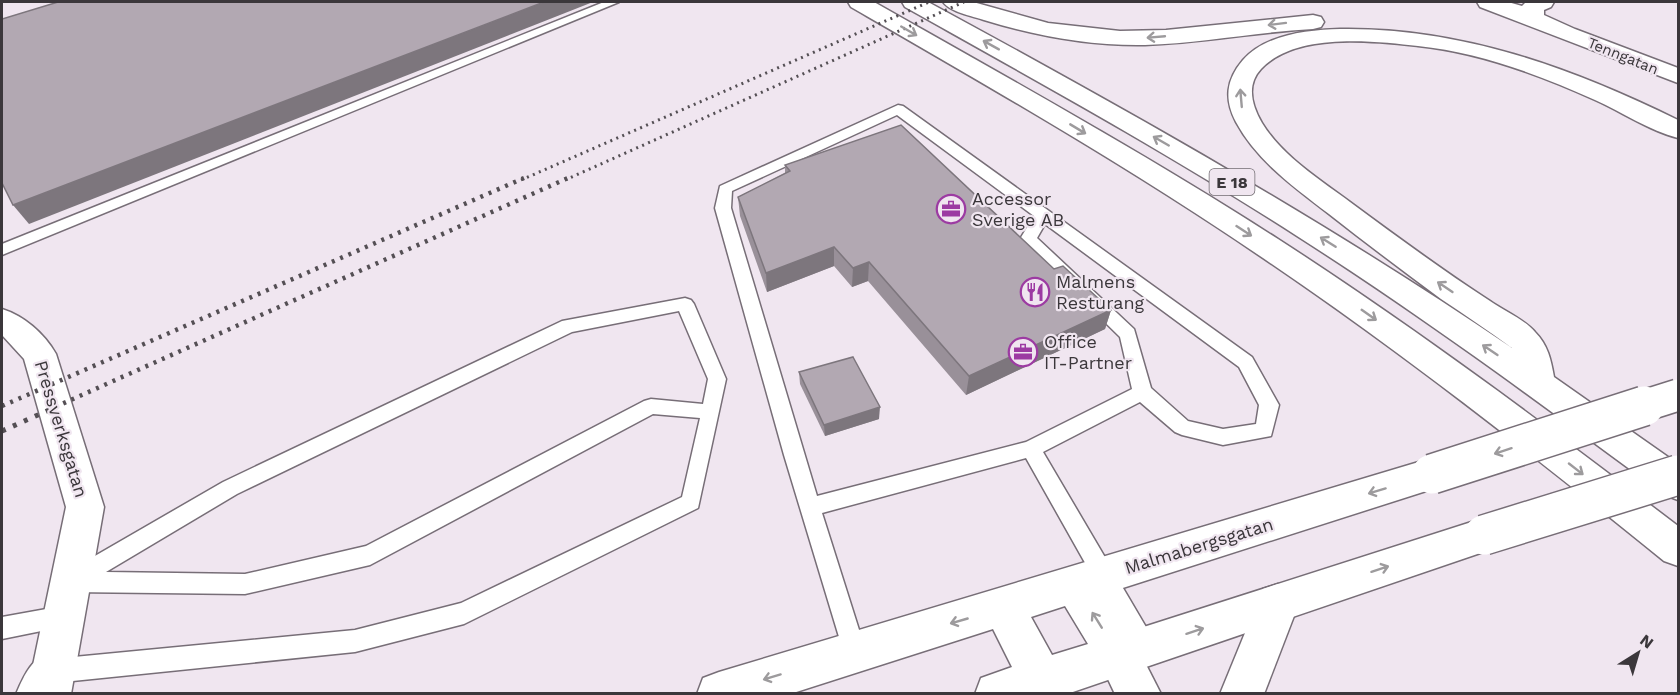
<svg xmlns="http://www.w3.org/2000/svg" width="1680" height="695" font-family="'Work Sans',sans-serif">
	<style>
		.lines { fill: none; stroke-linecap: round; stroke-linejoin: round }
		.lane-casing { stroke: #776e77; stroke-width: 3 }
		.street-casing { stroke: #776e77; stroke-width: 3 }
		.secondary-casing { stroke: #776e77; stroke-width: 3 }
		.highway-casing { stroke: #776e77; stroke-width: 3 }
		.lane { fill: #fff; fill-rule: evenodd }
		.street { fill: #fff; fill-rule: evenodd }
		.secondary { fill: #fff; fill-rule: evenodd }
		.highway { fill: #fff; fill-rule: evenodd }
		.rail-far2 { stroke: #544f54; stroke-width: 3; stroke-dasharray: 2 4.5; stroke-linecap: butt }
		.rail-far1 { stroke: #544f54; stroke-width: 4.5; stroke-dasharray: 3 6; stroke-linecap: butt }
		.rail { stroke: #544f54; stroke-width: 5; stroke-dasharray: 4 8; stroke-linecap: butt }
		.secondary-bridge-far1-casing { stroke: #776e77; stroke-width: 34; stroke-linecap: butt }
		.secondary-bridge-casing { stroke: #776e77; stroke-width: 42; stroke-linecap: butt }
		.secondary-bridge-far1 { stroke: #fff; stroke-width: 31 }
		.secondary-bridge { stroke: #fff; stroke-width: 39 }
		.wall { fill: #999099 }
		.shaded-wall { fill: #7d767d }
		.building { fill: #b2a8b2; stroke: #7d767d; stroke-width: 1.5 }
		.oneway { stroke: #9d9b9d }
		.labels { text-anchor: middle; stroke-width: 4.5; stroke-linejoin: round; paint-order: stroke }
		.far-street-label { font-size: 15px; fill: #3b373b; stroke: #f0e6f0 }
		.shield { fill: #f0e6f0; stroke: #716c71; stroke-width: 1.5 }
		.shield-label { font-size: 16px; font-weight: bold; fill: #3b373b }
		.poi-label { font-size: 18px; fill: #3b373b; stroke: #f0e6f0; text-anchor: start }
		.street-label { font-size: 18px; fill: #3b373b; stroke: #f0e6f0 }
	</style>
	<rect width="100%" height="100%" fill="#f0e6f0"/>
	<g class="lines">
		<g class="lane-casing">
			<g id="lane">
				<polygon points="604,2 619,2 2,255 2,244"/>
				<path d="M898 105 903 106 1252 357 1279 405 1271 436 1223 445 1182 435 1175 432 1140 402 1043 452 1153 639 1157 647 1153 655 1145 658 1137 655 1026 458 822 513 866 652 862 660 854 663 846 660 784 455 715 208 720 186ZM897 115 1034 216 1020 239 1120 337 1132 389 1026 442 817 496 731 208 732 191ZM1045 224 1239 367 1259 405 1256 424 1223 429 1188 421 1151 388 1134 329 1037 238Z"/>
				<path d="M685 298 691 300 694 304 726 379 698 508 464 624 355 652 53 683 45 679 41 671 45 663 53 659 355 630 461 603 682 497 700 418 653 414 370 565 245 594 70 592 62 589 59 582 62 575 223 482 562 321ZM679 311 708 379 703 404 651 399 644 401 366 546 245 574 106 572 237 494 572 332Z"/>
				<polygon points="63,606 71,609 74,617 71,625 2,639 2,617"/>
			</g>
		</g>
		<g class="street-casing">
			<g id="street">
				<polygon points="1477,2 1508,2 1522,6 1526,2 1554,2 1551,7 1544,10 1544,15 1575,29 1678,68 1678,83 1480,7"/>
				<path d="M2 309C24 316 44 333 56 354L104 507 71 694H27L66 507 24 359 2 335Z"/>
			</g>
		</g>
		<g class="secondary-casing">
			<g id="secondary">
				<path d="M1432 458 1445 463 1451 474 1445 485 1104 594 1128 632 1484 518 1498 523 1504 535 1498 547 1067 694H975L981 678 1012 667 993 629 790 694H697L703 678 719 672ZM1065 606 1088 644 1052 655 1031 617Z"/>
				<path d="M53 650 68 656 75 671 64 694H16C25 673 32 658 53 650Z"/>
			</g>
		</g>
		<g class="highway-casing">
			<g id="highway">
				<path d="M848 2H874C1010 79 1147 155 1278 239 1416 328 1548 427 1678 526V566L1664 561C1532 454 1398 349 1257 254 1126 165 988 86 851 7Z"/>
				<path d="M902 2H928C1127 110 1324 220 1512 348 1489 331 1465 315 1441 299 1403 271 1366 243 1329 214 1295 188 1257 161 1236 122 1224 99 1226 80 1243 60 1266 34 1308 30 1340 29 1460 27 1572 68 1678 120V138C1650 131 1622 112 1595 100 1540 75 1478 52 1418 46 1373 41 1296 32 1261 69 1246 85 1252 106 1262 123 1282 156 1319 179 1350 202 1396 236 1442 270 1490 301 1504 311 1524 319 1535 332 1548 345 1551 360 1554 377L1678 464V500L1665 495C1544 406 1424 317 1297 236 1170 154 1037 81 905 7Z"/>
				<path d="M943 2H973L1048 23 1120 31 1166 30 1313 15 1321 17 1324 22 1321 27 1313 29C1257 32 1201 43 1145 45 1091 46 1036 36 984 20 972 16 950 12 943 2Z"/>
				<polygon points="1278,584 1293,589 1299,603 1264,694 1220,694 1263,589"/>
				<polygon points="1119,635 1134,641 1161,694 1115,694 1097,656 1104,641"/>
				<polygon points="1041,657 1056,664 1070,694 1025,694 1019,679 1026,664"/>
			</g>
		</g>
		<use href="#lane" class="lane"/>
		<use href="#street" class="street"/>
		<use href="#secondary" class="secondary"/>
		<use href="#highway" class="highway"/>
		<g class="rail-far2">
			<polyline points="521,180 929,2"/>
			<polyline points="565,180 964,2"/>
		</g>
		<g class="rail-far1">
			<polyline points="2,406 524,178"/>
			<polyline points="55,407 568,178"/>
		</g>
		<polyline class="rail" points="2,431 58,406"/>
		<g class="secondary-bridge-far1-casing">
			<polyline id="secondary-bridge-far1" points="1640,407 1678,395"/>
		</g>
		<g class="secondary-bridge-casing">
			<g id="secondary-bridge">
				<polyline points="1432,474 1644,406"/>
				<polyline points="1484,535 1678,475"/>
			</g>
		</g>
		<use href="#secondary-bridge-far1" class="secondary-bridge-far1"/>
		<use href="#secondary-bridge" class="secondary-bridge"/>
	</g>
	<g class="wall">
		<polygon points="785,165 1054,269 1111,310 1105,329 966,395 868,281 852,287 834,266 767,292 740,216 738,197 785,173"/>
		<polygon points="799,372 879,419 825,436 800,384"/>
	</g>
	<g class="shaded-wall">
		<polygon points="544,2 593,2 29,224 13,205"/>
		<polygon points="834,247 834,266 767,292 766,273"/>
		<polygon points="869,262 868,281 852,287 853,268"/>
		<polygon points="1111,310 1105,329 966,395 969,376"/>
		<polygon points="880,407 879,419 825,436 824,425"/>
	</g>
	<g class="building">
		<polygon points="58,2 544,2 13,205 2,183 2,19"/>
		<polygon points="901,125 1054,269 1063,266 1111,310 969,376 869,262 853,268 834,247 766,273 738,197 790,171 785,165"/>
		<polygon points="853,357 880,407 824,425 799,372"/>
	</g>
	<defs><path id="oneway-shaft" d="M-6 0H5M1.5-3L5.5 0L1.5 3" fill="none" stroke-width="1.6" stroke-linecap="round" stroke-linejoin="round" transform="scale(1.5)"/></defs>
	<g class="oneway">
		<use href="#oneway-shaft" transform="translate(1277 24) rotate(173)"/>
		<use href="#oneway-shaft" transform="translate(909 31) rotate(30)"/>
		<use href="#oneway-shaft" transform="translate(1156 37) rotate(175)"/>
		<use href="#oneway-shaft" transform="translate(991 45) rotate(-151)"/>
		<use href="#oneway-shaft" transform="translate(1241 98) rotate(-95)"/>
		<use href="#oneway-shaft" transform="translate(1078 129) rotate(31)"/>
		<use href="#oneway-shaft" transform="translate(1161 141) rotate(-150)"/>
		<use href="#oneway-shaft" transform="translate(1244 231) rotate(33)"/>
		<use href="#oneway-shaft" transform="translate(1328 242) rotate(-148)"/>
		<use href="#oneway-shaft" transform="translate(1445 287) rotate(-146)"/>
		<use href="#oneway-shaft" transform="translate(1369 315) rotate(35)"/>
		<use href="#oneway-shaft" transform="translate(1490 350) rotate(-146)"/>
		<use href="#oneway-shaft" transform="translate(1503 451) rotate(162)"/>
		<use href="#oneway-shaft" transform="translate(1576 469) rotate(38)"/>
		<use href="#oneway-shaft" transform="translate(1377 491) rotate(163)"/>
		<use href="#oneway-shaft" transform="translate(1380 569) rotate(-18)"/>
		<use href="#oneway-shaft" transform="translate(1097 620) rotate(-122)"/>
		<use href="#oneway-shaft" transform="translate(959 621) rotate(164)"/>
		<use href="#oneway-shaft" transform="translate(1195 631) rotate(-18)"/>
		<use href="#oneway-shaft" transform="translate(772 677) rotate(163)"/>
	</g>
	<defs>
		<g id="office-ring" transform="scale(1.5)"><circle r="9.5" fill="#f0e6f0" stroke="#9c3ba2" stroke-width="1.5"/><path d="M-6-3h4V-5.5h4V-3h4V5H-6ZM-1-4.5V-3h2v-1.5ZM-6 0V1H6V0Z" fill="#9c3ba2"/></g>
		<g id="restaurant-ring" transform="scale(1.5)"><circle r="9.5" fill="#f0e6f0" stroke="#9c3ba2" stroke-width="1.5"/><path d="M-5-6h1v4h1v-4h1v4h1v-4h1v5L-1.5 .5V6h-2V.5L-5-1ZM5-6V6H3V1.5H1.5Q1.5-4 5-6Z" fill="#9c3ba2"/></g>
	</defs>
	<g fill-rule="evenodd">
		<use href="#office-ring" x="951" y="209"/>
		<use href="#restaurant-ring" x="1035" y="292"/>
		<use href="#office-ring" x="1023" y="352"/>
	</g>
	<g class="labels">
		<g class="far-street-label">
			<text transform="translate(1623 56) rotate(22)" y="5">Tenngatan</text>
		</g>
		<rect class="shield" x="1209.5" y="169" width="45" height="26" rx="4.5"/>
		<g class="shield-label">
			<text x="1232" y="188">E 18</text>
		</g>
		<g class="poi-label">
			<text x="972" y="205">Accessor<tspan x="972" dy="21">Sverige AB</tspan></text>
			<text x="1056" y="288">Malmens<tspan x="1056" dy="21">Resturang</tspan></text>
			<text x="1044" y="348">Office<tspan x="1044" dy="21">IT-Partner</tspan></text>
		</g>
		<g class="street-label">
			<text transform="translate(61 429) rotate(73)" y="6">Pressverksgatan</text>
			<text transform="translate(1199 546) rotate(-17)" y="6">Malmabergsgatan</text>
		</g>
	</g>
	<rect width="1680" height="695" fill="none" stroke="#3b373b" stroke-width="6"/>
	<g transform="translate(1638 653) rotate(37)" stroke="#f0e6f0" stroke-width="4.5" paint-order="stroke">
	<path d="M0-4.5L10 22L0 15L-10 22Z" fill="#3b373b"/>
	<text y="-9" font-size="16" font-weight="bold" text-anchor="middle" fill="#3b373b">N</text>
	</g>
</svg>
